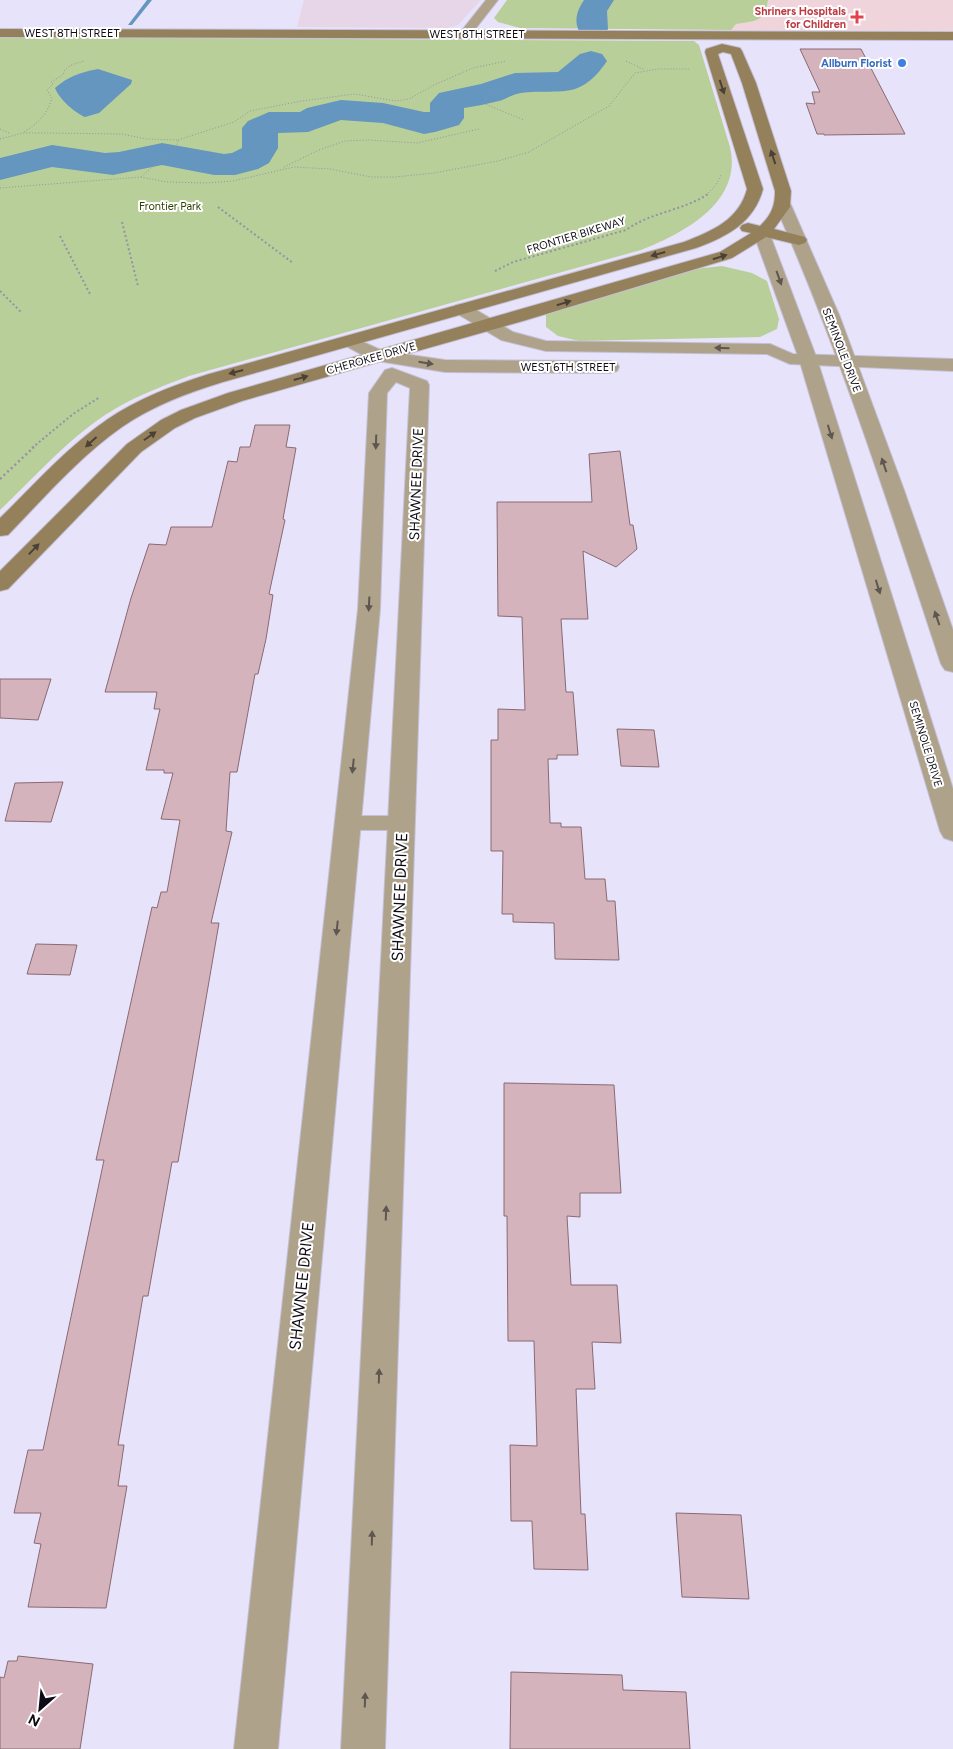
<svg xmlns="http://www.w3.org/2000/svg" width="953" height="1749" font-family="Figtree,sans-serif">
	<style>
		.commercial { fill: #e7d6e8 }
		.medical { fill: #efd5db }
		.green { fill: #b9cf99 }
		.water { fill: #6496bf }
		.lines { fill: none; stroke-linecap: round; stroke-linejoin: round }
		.stream { fill: #6496bf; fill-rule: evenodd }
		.river { fill: #6496bf; fill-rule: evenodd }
		.building { fill: #d5b3bc; stroke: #896a73 }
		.service-casing { stroke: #c4c0d6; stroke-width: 2 }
		.minor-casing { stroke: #c4c0d6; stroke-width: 2 }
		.tertiary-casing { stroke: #c4c0d6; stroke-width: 2 }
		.secondary-casing { stroke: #c4c0d6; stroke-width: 2 }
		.path-far2 { stroke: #9692a5; stroke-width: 1; stroke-dasharray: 1 2; stroke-linecap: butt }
		.path-far1 { stroke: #9692a5; stroke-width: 2; stroke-dasharray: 2 2.5; stroke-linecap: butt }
		.path { stroke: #9692a5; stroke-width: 2.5; stroke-dasharray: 2 3; stroke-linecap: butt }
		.service { fill: #afa28a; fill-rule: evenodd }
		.minor { fill: #afa28a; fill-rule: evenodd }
		.tertiary { fill: #afa28a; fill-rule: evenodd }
		.secondary { fill: #94815c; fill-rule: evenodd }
		.oneway { fill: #4a4035 }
		.oneway2 { fill: #5e5650 }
		.health-dot { fill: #e0444e; stroke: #fff; stroke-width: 2 }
		.shop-dot { fill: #3f7fe0; stroke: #fff; stroke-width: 2 }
		.labels { text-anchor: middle; stroke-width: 4; stroke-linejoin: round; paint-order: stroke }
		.far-health-label { font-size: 11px; font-weight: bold; fill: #be3a42; stroke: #fff; text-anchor: end }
		.far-street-label { font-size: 11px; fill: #0e0b15; stroke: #fff }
		.far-shop-label { font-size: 11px; font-weight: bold; fill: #366cbe; stroke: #fff; text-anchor: end }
		.far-park-label { font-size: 11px; fill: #2e4200; stroke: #fff }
		.street-label { font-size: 14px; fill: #0e0b15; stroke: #fff }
		.near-street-label { font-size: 16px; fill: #0e0b15; stroke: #fff }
	</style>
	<rect width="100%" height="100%" fill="#e7e3fb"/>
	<polygon class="commercial" points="304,0 481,0 458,25 448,28 297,27"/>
	<polygon class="medical" points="768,0 953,0 953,31 731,30 736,24 766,12"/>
	<g class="green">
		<path d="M507 0H768C765 22 756 21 736 24L731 30 520 28 498 22 494 18Z"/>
		<path d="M0 37 694 41 699 45 730 147C743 202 684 233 641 250L189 376C160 387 131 398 105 415 66 441 34 478 0 510Z"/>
		<polygon points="722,266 752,273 767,281 779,319 777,329 760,337 579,341 558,336 546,327 546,315 551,311 695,269"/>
	</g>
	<path class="water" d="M98 69 132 80 131 84 99 113 85 117C75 113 59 99 55 88 67 77 81 72 98 69Z"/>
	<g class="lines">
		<polygon class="stream" points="147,0 152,0 132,25 128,25"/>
		<g class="river">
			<path d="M584 0H614L607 11 608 29 604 36 593 38 582 36C573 23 576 12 584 0Z"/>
			<path d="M591 51 602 54 607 61C579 102 561 88 521 93 513 94 506 99 499 101 487 104 476 106 464 108V118L459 125 435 132 424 134 383 123 341 120 308 132 278 133V148L269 163 258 169 235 175H214L162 165 113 175 52 167 0 180V158L52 145 105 153 119 152 162 143 224 154 232 153 242 148V128L248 121 269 112H300L307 108 341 100 383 103 424 112H430V103L439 93 481 84 515 73 558 72 580 54Z"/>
		</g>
	</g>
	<g class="building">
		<polygon points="800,49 861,49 905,134 824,135 824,134 817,134 806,103 815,104 812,92 820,92"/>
		<polygon points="255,425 290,425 286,447 296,448 283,519 285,520 269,594 273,595 266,639 258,674 255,674 237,772 230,772 226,831 232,832 211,923 219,923 178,1162 172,1162 148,1296 143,1296 118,1445 124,1445 118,1486 127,1486 106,1608 28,1607 41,1544 34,1543 41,1513 14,1513 28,1450 43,1450 104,1160 96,1160 152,907 157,908 161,892 167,892 180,820 161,819 173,773 164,773 164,770 146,770 160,709 154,709 157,692 105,692 131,598 149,544 166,545 171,527 212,527 228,461 237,462 240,447 250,447"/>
		<polygon points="620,451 630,525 633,525 637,549 616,567 583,551 588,619 561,619 566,692 573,692 578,755 557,755 557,759 548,759 550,823 561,823 561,827 581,827 585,879 605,879 607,901 615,901 619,960 555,959 554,923 513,922 513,914 502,914 503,851 491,851 491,740 498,740 498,709 525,710 522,617 498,616 497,502 592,502 589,454"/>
		<polygon points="0,679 51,679 38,720 0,718"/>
		<polygon points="617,729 654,730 659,767 621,766"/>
		<polygon points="63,782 51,822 5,821 15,783"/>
		<polygon points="36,944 77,945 70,975 27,974"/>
		<polygon points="504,1083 614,1085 621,1193 580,1193 580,1217 567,1216 571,1285 617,1285 621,1343 592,1342 595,1389 576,1389 581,1514 585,1514 588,1570 534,1569 532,1521 511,1521 510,1445 537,1446 534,1341 508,1341 507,1216 504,1216"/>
		<polygon points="676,1513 741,1515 749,1599 682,1597"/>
		<polygon points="18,1656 93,1664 80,1749 0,1749 0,1677 4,1678 8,1661 17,1661"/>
		<polygon points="511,1672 622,1675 623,1690 686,1692 690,1749 510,1749"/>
	</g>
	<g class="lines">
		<g class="service-casing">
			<polygon id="service" points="348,816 402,816 408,818 411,823 408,828 402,830 348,830 342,828 339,823 342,818"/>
		</g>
		<g class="minor-casing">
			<g id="minor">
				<path d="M783 200 788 202 791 205 840 317 904 490 953 630V672L945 670 941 664C890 509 841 354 775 205L778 202Z"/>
				<polygon points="761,227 767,229 769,232 817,359 953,789 953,841 944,838 940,831 799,359 753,232 755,229"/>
				<polygon points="392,368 427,381 429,385 385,1749 341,1749 410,388 396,382 387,393 380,609 278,1749 234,1749 358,609 369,393 385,370"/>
			</g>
		</g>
		<g class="tertiary-casing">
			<g id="tertiary">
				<polygon points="486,0 498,0 469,37 461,37 459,34"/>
				<polygon points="462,304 468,305 513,332 546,341 770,344 793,354 953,359 953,371 790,364 767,354 546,351 501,340 456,313 453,309 456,305"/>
				<polygon points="350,336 383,351 445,360 610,361 617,363 619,367 617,371 610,373 445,372 372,360 344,345 341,341 344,337"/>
			</g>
		</g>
		<g class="secondary-casing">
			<g id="secondary">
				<polygon points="0,29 953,32 953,40 0,37"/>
				<path d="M722 44 740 48 742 51 756 83 791 191 790 207 774 229 805 237 807 240 805 243 799 245 766 237 732 258 523 321 242 401 195 418 175 428 141 452 8 589 0 591V571L127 444 161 420 181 410 228 393 720 252 751 233 742 231 740 228 742 225 748 223 760 226C771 215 775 207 775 191L742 83 731 54 723 52 718 54 763 189C754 223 726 237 696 248L223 382C187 393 152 406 122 427 79 457 44 498 8 535L0 536V518C35 484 67 447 108 419 139 398 174 385 209 374L684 242C712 231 739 220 747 189L705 52 706 49Z"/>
			</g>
		</g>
		<g class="path-far2">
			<polyline points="626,61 645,70"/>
			<polyline points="500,90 491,93 485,99 485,104 524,120"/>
			<polyline points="0,129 11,134"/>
			<path d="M24 132C38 123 47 115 52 98L47 90 53 84 51 82 63 75C65 65 75 64 84 61"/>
			<polyline points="0,139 23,133 46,133 122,134 146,139 178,140 177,145 141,177"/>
			<polyline points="178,140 234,122 250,111 302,101 354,94 396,101 409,99 434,85 473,68 506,61"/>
			<polyline points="284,167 319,150 345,141 369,140 417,143 479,129"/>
			<polyline points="0,188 141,177 167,182 207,183 233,181 294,167 330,169 371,177 395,177 434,173 498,161 529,152 609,106 635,73 658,69 689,69"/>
			<polyline points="706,195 716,185 721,175"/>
		</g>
		<g class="path-far1">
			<polyline points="218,207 293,263"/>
			<polyline points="122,222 138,286"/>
			<polyline points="60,236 90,294"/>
			<path d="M495 271 513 262 626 230C651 212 682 211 708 194"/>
			<polyline points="0,291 21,312"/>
			<polyline points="32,448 73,414 100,397"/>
		</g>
		<polyline class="path" points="0,479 34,447"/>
		<use href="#service" class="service"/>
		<use href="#minor" class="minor"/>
		<use href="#tertiary" class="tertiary"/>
		<use href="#secondary" class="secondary"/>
	</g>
	<defs><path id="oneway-solid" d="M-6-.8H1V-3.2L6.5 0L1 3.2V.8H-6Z" transform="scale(1.25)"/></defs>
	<g class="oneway">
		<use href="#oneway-solid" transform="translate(722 87) rotate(72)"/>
		<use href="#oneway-solid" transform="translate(773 157) rotate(-108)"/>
		<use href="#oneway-solid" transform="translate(658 254) rotate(164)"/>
		<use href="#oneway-solid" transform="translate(720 257) rotate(-18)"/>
		<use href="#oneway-solid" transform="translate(564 303) rotate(-17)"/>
		<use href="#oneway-solid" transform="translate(236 372) rotate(165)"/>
		<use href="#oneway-solid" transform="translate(301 378) rotate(-16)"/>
		<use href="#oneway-solid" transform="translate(150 436) rotate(-35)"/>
		<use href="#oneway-solid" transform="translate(91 442) rotate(138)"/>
		<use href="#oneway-solid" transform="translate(34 549) rotate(-46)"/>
	</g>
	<g class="oneway2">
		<use href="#oneway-solid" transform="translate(779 278) rotate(70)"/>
		<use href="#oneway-solid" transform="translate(722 348) rotate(-179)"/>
		<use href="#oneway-solid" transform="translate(426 363) rotate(9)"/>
		<use href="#oneway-solid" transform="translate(830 432) rotate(73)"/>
		<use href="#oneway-solid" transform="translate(376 442) rotate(92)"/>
		<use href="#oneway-solid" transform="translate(884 465) rotate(-109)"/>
		<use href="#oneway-solid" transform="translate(878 587) rotate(73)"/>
		<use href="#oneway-solid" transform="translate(369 604) rotate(93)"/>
		<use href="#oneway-solid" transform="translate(937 618) rotate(-109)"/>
		<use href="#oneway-solid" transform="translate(353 766) rotate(96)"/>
		<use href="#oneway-solid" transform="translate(337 928) rotate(96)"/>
		<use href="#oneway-solid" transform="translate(386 1213) rotate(-88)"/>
		<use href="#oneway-solid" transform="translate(379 1376) rotate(-88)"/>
		<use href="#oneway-solid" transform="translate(372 1538) rotate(-88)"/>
		<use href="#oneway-solid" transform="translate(365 1700) rotate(-88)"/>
	</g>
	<path class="health-dot" d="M854.5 9.5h5v5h5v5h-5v5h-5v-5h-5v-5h5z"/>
	<circle class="shop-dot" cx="902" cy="63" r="5"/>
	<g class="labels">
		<g class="far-health-label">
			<text x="846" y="15">Shriners Hospitals<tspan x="846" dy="13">for Children</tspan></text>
		</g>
		<g class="far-street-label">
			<text x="72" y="37">WEST 8TH STREET</text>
			<text x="477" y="38">WEST 8TH STREET</text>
			<text transform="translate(576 235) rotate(-17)" y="4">FRONTIER BIKEWAY</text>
			<text transform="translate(842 350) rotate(69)" y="4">SEMINOLE DRIVE</text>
			<text transform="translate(371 358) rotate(-16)" y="4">CHEROKEE DRIVE</text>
			<text x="568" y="371">WEST 6TH STREET</text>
			<text transform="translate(926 744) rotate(73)" y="4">SEMINOLE DRIVE</text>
		</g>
		<g class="far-shop-label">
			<text x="892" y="67">Allburn Florist</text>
		</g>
		<g class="far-park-label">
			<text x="170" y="210">Frontier Park</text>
		</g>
		<g class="street-label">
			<text transform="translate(416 484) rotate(-88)" y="5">SHAWNEE DRIVE</text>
		</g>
		<g class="near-street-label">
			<text transform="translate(399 897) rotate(-88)" y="6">SHAWNEE DRIVE</text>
			<text transform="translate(301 1286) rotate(-84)" y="6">SHAWNEE DRIVE</text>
		</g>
	</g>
	<g transform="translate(40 1709) rotate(207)" stroke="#ffffff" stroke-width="4" paint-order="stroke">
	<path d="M0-4L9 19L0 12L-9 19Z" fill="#0e0b15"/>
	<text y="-8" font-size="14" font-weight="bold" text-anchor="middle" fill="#0e0b15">N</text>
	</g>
</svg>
